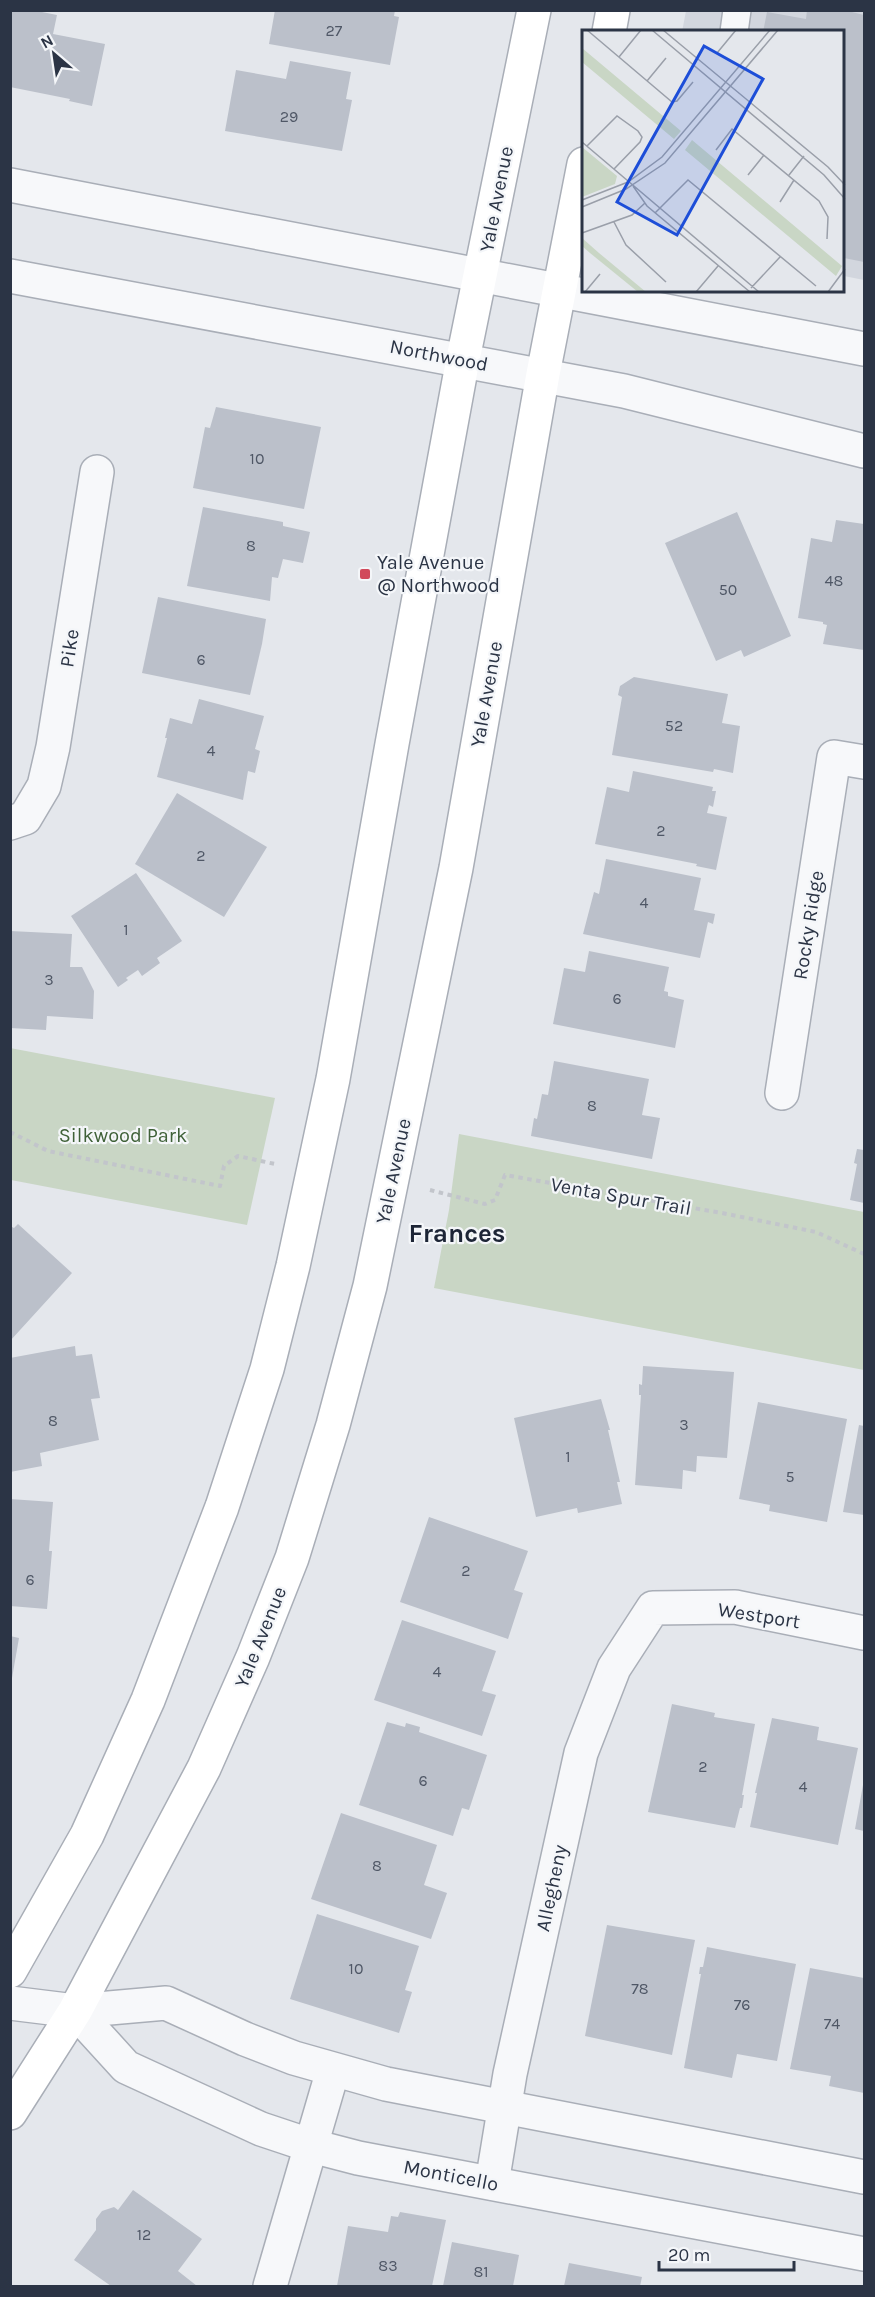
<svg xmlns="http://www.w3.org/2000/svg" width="875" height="2297" font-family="Karla,sans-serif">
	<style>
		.built { fill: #d2d6de }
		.green { fill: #c9d6c5 }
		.building { fill: #bbc0ca }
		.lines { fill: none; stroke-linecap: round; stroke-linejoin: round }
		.service-casing { stroke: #a9aeb7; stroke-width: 30 }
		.minor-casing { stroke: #a9aeb7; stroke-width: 36 }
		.tertiary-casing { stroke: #a9aeb7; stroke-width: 36 }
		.secondary-casing { stroke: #a9aeb7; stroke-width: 36 }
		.path { stroke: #c2c5cb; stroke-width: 4; stroke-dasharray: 4.5 4.5; stroke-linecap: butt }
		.service { stroke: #f7f8fa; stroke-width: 27 }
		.minor { stroke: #f7f8fa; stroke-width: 33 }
		.tertiary { stroke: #f7f8fa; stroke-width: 33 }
		.secondary { stroke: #fff; stroke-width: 33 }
		.poi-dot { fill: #d1495b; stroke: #f4f6f9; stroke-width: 2 }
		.labels { text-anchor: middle; stroke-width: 4.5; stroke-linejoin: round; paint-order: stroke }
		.number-label { font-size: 16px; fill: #4f5766 }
		.street-label { font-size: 20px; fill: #2b3445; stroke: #f4f6f9 }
		.poi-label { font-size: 20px; fill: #2b3445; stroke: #f4f6f9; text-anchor: start }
		.park-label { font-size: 20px; fill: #3f6138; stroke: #f4f6f9 }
		.district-label { font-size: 26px; font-weight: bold; fill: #1d2536; stroke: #f4f6f9 }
		.inset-road { fill: none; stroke: #9a9fa9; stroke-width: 1.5 }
		.view { fill: #1d4ed8; fill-opacity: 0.15; stroke: #1d4ed8; stroke-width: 3 }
		.inset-edge { fill: none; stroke: #2b3445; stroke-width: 3 }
	</style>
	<rect width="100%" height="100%" fill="#e4e7ec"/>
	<polygon class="built" points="686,11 864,11 864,280 844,276 844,32 682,32"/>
	<g class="green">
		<polygon points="10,1048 275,1098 247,1225 11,1180"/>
		<polygon points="459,1134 864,1212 864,1370 434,1288 449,1210"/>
	</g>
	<g class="building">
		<polygon points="10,10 32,10 57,15 53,34 105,44 92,106 69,101 70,99 10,87"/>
		<polygon points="275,10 395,10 394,16 399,17 390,65 269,44"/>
		<polygon points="807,10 844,10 864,15 864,262 844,258 844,32 763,32 767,12 806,19"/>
		<polygon points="290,61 351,72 346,99 352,100 342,151 225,131 236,70 286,79"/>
		<polygon points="216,407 321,427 304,509 193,488 205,427 210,428"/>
		<polygon points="203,507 283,522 283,526 310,532 303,563 283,559 278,578 272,577 270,601 187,586"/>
		<polygon points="737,512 791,636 744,657 741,650 716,661 665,543"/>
		<polygon points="836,520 864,524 864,650 823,644 827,625 823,624 823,622 798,618 811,538 832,542"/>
		<polygon points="158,597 266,619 262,644 250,695 142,673"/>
		<polygon points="634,677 728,694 722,723 740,726 733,773 714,769 713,772 612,755 622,697 618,695 620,686"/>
		<polygon points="199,699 264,716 255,749 260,751 255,773 248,771 243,800 157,777 167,738 165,738 170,718 192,724"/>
		<polygon points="633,771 713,787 712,791 716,791 713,807 709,805 707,813 727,817 716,870 696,866 697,864 595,844 607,787 629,792"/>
		<polygon points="177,793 267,847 224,917 135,864"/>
		<polygon points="606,859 701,878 694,910 715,914 713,924 708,922 700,958 583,934 594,892 599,894"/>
		<polygon points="136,873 182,941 157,958 160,963 142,976 138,970 126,978 128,980 118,987 71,916"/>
		<polygon points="10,931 72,934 70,967 82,967 94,991 93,1019 47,1016 46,1030 10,1028"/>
		<polygon points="589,951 669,967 664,991 668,992 668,996 684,1000 675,1048 553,1024 564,968 585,972"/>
		<polygon points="554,1061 649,1079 642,1115 660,1118 652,1159 531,1136 534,1118 537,1119 542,1094 548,1095"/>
		<polygon points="857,1149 864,1150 864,1203 850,1200 857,1164 854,1163"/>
		<polygon points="18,1224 72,1273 10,1341 10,1226 14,1228"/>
		<polygon points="75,1346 76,1356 92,1354 100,1398 91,1399 99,1440 40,1453 42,1466 10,1472 10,1358"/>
		<polygon points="643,1366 734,1372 727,1458 697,1456 696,1472 683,1470 682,1489 635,1485 641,1395 639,1395 639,1384 642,1385"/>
		<polygon points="601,1399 610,1430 608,1430 620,1482 617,1482 622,1504 578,1513 577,1508 536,1517 514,1418"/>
		<polygon points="758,1402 847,1419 827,1522 769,1511 770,1505 739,1499"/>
		<polygon points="859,1425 864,1426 864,1515 843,1512"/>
		<polygon points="10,1499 53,1502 49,1551 52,1551 47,1609 10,1606"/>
		<polygon points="429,1517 528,1551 514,1590 523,1593 508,1639 400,1602"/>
		<polygon points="402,1620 496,1651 482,1691 496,1695 482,1736 374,1700"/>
		<polygon points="10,1636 19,1638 12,1678 10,1678"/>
		<polygon points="672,1704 715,1713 714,1717 755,1724 742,1795 744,1795 742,1808 740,1808 735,1828 648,1812"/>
		<polygon points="772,1718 819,1727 817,1740 858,1748 838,1845 750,1827 757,1793 755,1793"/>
		<polygon points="387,1722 405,1727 406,1723 420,1727 419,1732 487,1755 469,1810 462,1808 453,1836 359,1805"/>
		<polygon points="863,1785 864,1785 864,1831 855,1829"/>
		<polygon points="341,1813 437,1845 424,1885 447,1893 431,1939 311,1899"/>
		<polygon points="317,1914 419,1946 405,1990 412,1992 399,2033 290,1999"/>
		<polygon points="607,1925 695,1940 672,2055 585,2036"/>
		<polygon points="707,1947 796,1964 777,2061 737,2054 732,2078 684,2068 701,1974 699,1974 700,1967 703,1967"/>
		<polygon points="810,1968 864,1978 864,2093 829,2086 831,2076 790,2069"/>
		<polygon points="133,2190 202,2239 178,2271 197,2286 111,2286 74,2260 96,2230 96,2219 102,2211 114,2207 118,2210"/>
		<polygon points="400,2212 446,2220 432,2286 337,2286 348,2226 388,2232 391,2216 398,2217"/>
		<polygon points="452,2242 519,2255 513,2286 443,2286"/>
		<polygon points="569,2263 642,2277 640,2286 564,2286"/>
	</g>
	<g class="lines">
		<g class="service-casing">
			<polyline id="service" points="734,32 737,10"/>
		</g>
		<g class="minor-casing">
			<g id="minor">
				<polyline points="10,823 25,818 44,786 53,747 97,472"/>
				<polyline points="782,1093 834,757 864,762"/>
				<polyline points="10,2003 75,2011"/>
				<polyline points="492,2183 510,2074 581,1753 614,1668 653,1608 735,1607 864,1633"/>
				<polyline points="270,2286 333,2070"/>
			</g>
		</g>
		<g class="tertiary-casing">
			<g id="tertiary">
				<polyline points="10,185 864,349"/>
				<polyline points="10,276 624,391 864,451"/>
				<polyline points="75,2011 126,2067 261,2129 312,2146 358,2158 864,2254"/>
				<polyline points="75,2011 166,2003 245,2039 294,2058 386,2084 864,2177"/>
			</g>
		</g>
		<g class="secondary-casing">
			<g id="secondary">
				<polyline points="609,32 613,10"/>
				<polyline points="10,1971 87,1835 148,1700 222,1507 267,1369 293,1266 333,1079 392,744 463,359 534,10"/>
				<polyline points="10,2113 75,2011 204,1768 253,1657 292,1558 333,1425 370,1286 456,868 543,374 584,164"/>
			</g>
		</g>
		<g class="path">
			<polyline points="10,1132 48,1151 220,1186 224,1166 238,1156 275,1164"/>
			<polyline points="430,1190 485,1204 495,1200 505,1175 722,1213 816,1232 864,1254"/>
		</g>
		<use href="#service" class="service"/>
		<use href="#minor" class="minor"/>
		<use href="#tertiary" class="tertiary"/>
		<use href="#secondary" class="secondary"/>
	</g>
	<rect class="poi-dot" x="359" y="568" width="12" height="12" rx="3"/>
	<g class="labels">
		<g class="number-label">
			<text x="334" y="36">27</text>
			<text x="289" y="122">29</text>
			<text x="257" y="464">10</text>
			<text x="251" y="551">8</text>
			<text x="834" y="586">48</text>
			<text x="728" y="595">50</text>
			<text x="201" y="665">6</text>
			<text x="674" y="731">52</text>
			<text x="211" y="756">4</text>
			<text x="661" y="836">2</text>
			<text x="201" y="861">2</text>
			<text x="644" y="908">4</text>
			<text x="126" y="935">1</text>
			<text x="49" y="985">3</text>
			<text x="617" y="1004">6</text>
			<text x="592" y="1111">8</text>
			<text x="53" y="1426">8</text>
			<text x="684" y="1430">3</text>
			<text x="568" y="1462">1</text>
			<text x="790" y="1482">5</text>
			<text x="466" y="1576">2</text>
			<text x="30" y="1585">6</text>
			<text x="437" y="1677">4</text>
			<text x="703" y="1772">2</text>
			<text x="423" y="1786">6</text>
			<text x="803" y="1792">4</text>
			<text x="377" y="1871">8</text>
			<text x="356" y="1974">10</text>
			<text x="640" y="1994">78</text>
			<text x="742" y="2010">76</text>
			<text x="832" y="2029">74</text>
			<text x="144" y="2240">12</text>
			<text x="388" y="2271">83</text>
			<text x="481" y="2277">81</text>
		</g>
		<g class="street-label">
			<text transform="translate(496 199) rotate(-79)" y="7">Yale Avenue</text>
			<text transform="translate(439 355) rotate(11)" y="7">Northwood</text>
			<text transform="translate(69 648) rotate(-81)" y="7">Pike</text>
			<text transform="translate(486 694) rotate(-80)" y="7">Yale Avenue</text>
			<text transform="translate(808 925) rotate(-81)" y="7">Rocky Ridge</text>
			<text transform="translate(393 1171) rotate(-78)" y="7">Yale Avenue</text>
			<text transform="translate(621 1196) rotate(10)" y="7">Venta Spur Trail</text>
			<text transform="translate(759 1615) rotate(9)" y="7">Westport</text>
			<text transform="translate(260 1637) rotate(-68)" y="7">Yale Avenue</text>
			<text transform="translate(551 1888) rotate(-78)" y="7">Allegheny</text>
			<text transform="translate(451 2175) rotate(11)" y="7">Monticello</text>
		</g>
		<g class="poi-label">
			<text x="377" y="569">Yale Avenue<tspan x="377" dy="23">@ Northwood</tspan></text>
		</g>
		<g class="park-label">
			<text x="123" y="1142">Silkwood Park</text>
		</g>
		<g class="district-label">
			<text x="457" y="1242">Frances</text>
		</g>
	</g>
	<g transform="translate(582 30)">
		<rect width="262" height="262" fill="#e4e7ec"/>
		<path d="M0 18 99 101 92 109 0 32ZM110 110 260 236 254 246 103 120ZM0 117 35 146 33 154 0 167ZM0 208 17 223 64 262H56L8 223 0 216Z" fill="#c9d6c5"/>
		<path class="inset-road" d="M5 0 90 72 95 71 111 52M70 0 242 145 263 169M81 0 246 137 263 155M135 23 154 0M37 27 59 0M65 51 84 28M0 112 177 262M5 116 35 86 56 101 60 107 58 112 32 139M134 120 150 99 237 171 246 187 245 209M166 145 182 125M207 145 222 126M51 156 65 176 168 262M0 170 46 152 80 127 188 0M198 172 212 150M0 177 44 159 83 133 196 0M73 183 106 150 234 256M32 192 44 215 84 252M0 203 50 185 63 173M169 258 198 227M3 262 18 244M114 262 136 236M246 262 263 239"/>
		<path class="view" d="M122 16 181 49 95 205 35 172Z"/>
		<rect width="262" height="262" class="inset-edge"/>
	</g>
	<rect width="875" height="2297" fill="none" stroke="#2b3445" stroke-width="24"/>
	<g transform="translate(54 54) rotate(331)" stroke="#f4f6f9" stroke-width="4.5" paint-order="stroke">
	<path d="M0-4.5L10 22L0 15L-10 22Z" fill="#2b3445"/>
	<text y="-9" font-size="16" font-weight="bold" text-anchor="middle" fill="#2b3445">N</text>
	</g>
	<path d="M659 2261v9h135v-9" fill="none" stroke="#2b3445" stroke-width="3"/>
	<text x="668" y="2261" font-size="18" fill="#2b3445" stroke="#f4f6f9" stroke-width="4.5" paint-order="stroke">20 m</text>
</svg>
